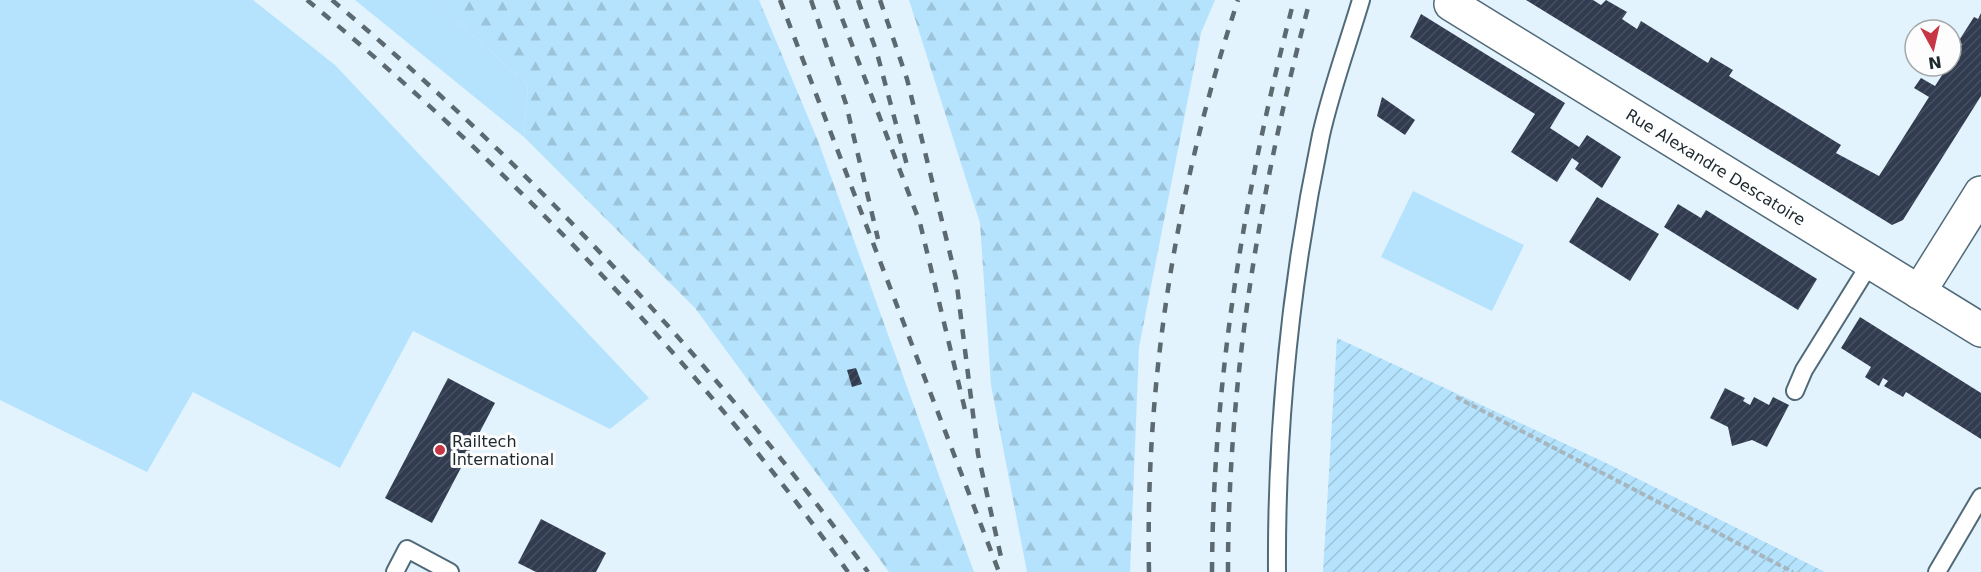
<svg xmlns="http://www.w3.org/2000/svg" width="1981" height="572" font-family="'DejaVu Sans',sans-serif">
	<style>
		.grass { fill: #b5e3fd }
		.forest { fill: url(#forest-firs) }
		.garden { fill: url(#garden-furrows) }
		.building { fill: url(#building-hatch) }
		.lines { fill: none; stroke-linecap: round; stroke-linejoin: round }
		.lane-casing { stroke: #516a79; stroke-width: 20 }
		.street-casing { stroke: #516a79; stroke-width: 36 }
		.path { stroke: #a6b5be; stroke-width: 4; stroke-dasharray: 6 3; stroke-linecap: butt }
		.lane { stroke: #fff; stroke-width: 16 }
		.street { stroke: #fff; stroke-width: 33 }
		.rail { stroke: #5c6970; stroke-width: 4.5; stroke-dasharray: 10 10; stroke-linecap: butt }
		.poi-dot { fill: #c63644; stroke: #fdfdfd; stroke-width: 2 }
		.labels { text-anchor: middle; stroke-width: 6; stroke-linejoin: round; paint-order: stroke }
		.street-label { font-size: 16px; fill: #1d282e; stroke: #fdfdfd }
		.poi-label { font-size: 16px; fill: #1d282e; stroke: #fdfdfd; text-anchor: start }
	</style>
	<defs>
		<pattern id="forest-firs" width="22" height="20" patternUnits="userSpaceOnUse" patternTransform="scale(1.5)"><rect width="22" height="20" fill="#b5e3fd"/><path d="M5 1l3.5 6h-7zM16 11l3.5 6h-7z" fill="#9bc3d9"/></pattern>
		<pattern id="garden-furrows" width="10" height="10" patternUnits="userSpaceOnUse" patternTransform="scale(1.5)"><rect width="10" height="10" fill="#b5e3fd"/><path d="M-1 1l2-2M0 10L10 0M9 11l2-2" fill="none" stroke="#9bc3d9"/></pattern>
		<pattern id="building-hatch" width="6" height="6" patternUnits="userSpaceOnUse" patternTransform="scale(1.5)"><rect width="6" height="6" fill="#323c50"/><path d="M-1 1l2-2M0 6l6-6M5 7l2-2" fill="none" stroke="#475061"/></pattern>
	</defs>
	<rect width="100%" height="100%" fill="#e2f3fd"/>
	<g class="grass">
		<polygon points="0,0 253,0 335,65 649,398 610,429 413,331 340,468 193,392 147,472 0,400"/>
		<polygon points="355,0 434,0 528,85 524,137"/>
		<polygon points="1413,191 1524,245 1492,311 1381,257"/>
	</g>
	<g class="forest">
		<polygon points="434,0 759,0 818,141 974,572 889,572 695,308 524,137 528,85"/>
		<polygon points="909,0 1215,0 1201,33 1139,347 1130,572 1027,572 991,385 980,223"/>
	</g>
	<polygon class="garden" points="1337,338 1602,461 1825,572 1323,572"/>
	<g class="building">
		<polygon points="1526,0 1593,0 1601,5 1606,0 1627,12 1622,19 1637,29 1641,21 1708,63 1711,57 1733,70 1729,76 1841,145 1836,153 1879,176 1929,97 1914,88 1921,78 1935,86 1948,66 1951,66 1951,61 1962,44 1958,42 1974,17 1978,19 1981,13 1981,96 1903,220 1892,225"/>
		<polygon points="1421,14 1565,103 1550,128 1579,147 1587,135 1621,157 1602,188 1575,169 1579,163 1572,158 1557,182 1511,152 1535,114 1410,37"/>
		<polygon points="1382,97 1415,120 1405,135 1377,116"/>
		<polygon points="1597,197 1659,234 1630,281 1569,242"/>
		<polygon points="1678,204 1701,218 1706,210 1817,279 1798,310 1664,227"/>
		<polygon points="1860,317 1981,393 1981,439 1906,392 1903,397 1884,386 1888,381 1883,378 1879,386 1865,377 1871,367 1841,348"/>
		<polygon points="856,368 862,384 852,387 847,370"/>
		<polygon points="448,378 495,403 432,523 385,498"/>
		<polygon points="1725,388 1745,398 1743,401 1750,405 1754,397 1769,405 1773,397 1789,405 1767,447 1752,440 1732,446 1728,427 1710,418"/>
		<polygon points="541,519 606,553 596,572 536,572 518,563"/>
	</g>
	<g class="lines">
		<g class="lane-casing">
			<g id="lane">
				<polyline points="1795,391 1804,370 1871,262"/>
				<polyline points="395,572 407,549 450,572"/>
				<path d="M1277 572C1276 425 1291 279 1321 135 1331 90 1348 44 1361 0"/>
				<polyline points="1937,572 1981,497"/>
			</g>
		</g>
		<g class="street-casing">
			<g id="street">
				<path id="s1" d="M1452 0 1451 4 1981 330"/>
				<polyline points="1919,292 1981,193"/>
			</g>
		</g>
		<polyline class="path" points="1456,397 1793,572"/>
		<use href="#lane" class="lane"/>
		<use href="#street" class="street"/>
		<g class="rail">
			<path d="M307 0C506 164 698 362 848 572"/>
			<path d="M332 0C532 169 713 361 868 572"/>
			<polyline points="780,0 999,572"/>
			<polyline points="811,0 846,104 878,239"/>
			<polyline points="835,0 920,223 966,414"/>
			<polyline points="858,0 877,53 908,169"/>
			<polyline points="880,0 907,79 956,278 978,454 1001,557"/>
			<path d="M1149 572C1145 377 1177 184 1238 0"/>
			<path d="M1212 572C1213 379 1245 186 1294 0"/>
			<path d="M1228 572C1228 379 1260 186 1310 0"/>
		</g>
	</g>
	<circle class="poi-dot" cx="440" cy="450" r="6"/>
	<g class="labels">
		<g class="street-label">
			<text dy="6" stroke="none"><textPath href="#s1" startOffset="315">Rue Alexandre Descatoire</textPath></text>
		</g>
		<g class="poi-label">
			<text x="452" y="447">Railtech<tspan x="452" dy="18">International</tspan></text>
		</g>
	</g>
	<g transform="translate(1933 48) rotate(172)"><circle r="28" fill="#fdfdfd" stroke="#a3a8aa" stroke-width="1.5"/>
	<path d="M0-4.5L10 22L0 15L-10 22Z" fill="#c63644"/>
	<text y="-9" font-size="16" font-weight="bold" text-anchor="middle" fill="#1d282e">N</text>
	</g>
</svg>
